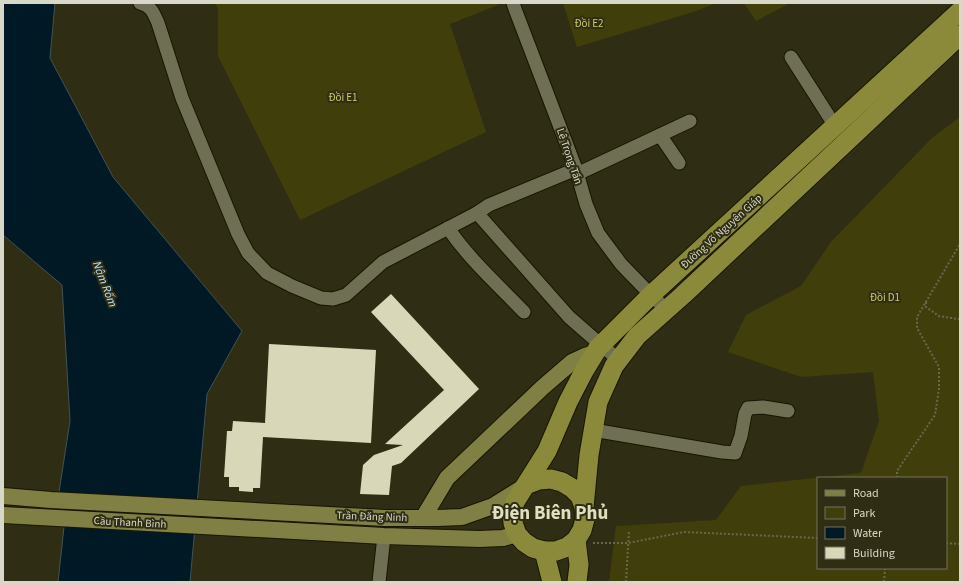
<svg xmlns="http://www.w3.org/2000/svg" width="963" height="585" font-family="'Source Sans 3',sans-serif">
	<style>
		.green { fill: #403f0c; fill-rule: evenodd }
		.water { fill: #011924; stroke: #425255 }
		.building { fill: #d8d8b9 }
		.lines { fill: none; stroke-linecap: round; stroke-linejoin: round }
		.minor-casing { stroke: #171600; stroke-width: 15 }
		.major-casing { stroke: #171600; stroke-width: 18 }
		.highway-casing { stroke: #171600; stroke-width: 21 }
		.path { stroke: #686750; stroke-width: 2; stroke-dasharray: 2 2; stroke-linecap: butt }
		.minor { stroke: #6f7053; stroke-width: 13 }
		.major { stroke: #808044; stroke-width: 16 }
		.highway { stroke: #8b8a3a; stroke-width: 19 }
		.labels { text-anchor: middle; stroke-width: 4; stroke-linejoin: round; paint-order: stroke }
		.park-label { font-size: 11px; fill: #cdcc67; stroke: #2f2e14 }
		.street-label { font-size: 11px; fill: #d8d8c8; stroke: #2f2e14 }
		.water-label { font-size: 12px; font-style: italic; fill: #bbe2f7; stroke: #2f2e14 }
		.town-label { font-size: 19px; font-weight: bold; fill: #e0e0c0; stroke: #2f2e14 }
	</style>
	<rect width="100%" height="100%" fill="#2f2e14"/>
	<g class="green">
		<polygon points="215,3 498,3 498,5 450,24 486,132 300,220 218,56 218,9"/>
		<polygon points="563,3 717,3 693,12 577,47"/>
		<polygon points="744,3 790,3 756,21"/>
		<path d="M960 117V582H609L616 526 716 520 741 486 861 473 879 421 873 372 801 377 728 352 746 315 801 286 831 242 932 138ZM818 478H946V568H818Z"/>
	</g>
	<polygon class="water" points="3,3 55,3 50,58 113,177 242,331 207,394 190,582 58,582 64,527 59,492 70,421 62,285 3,235"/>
	<g class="building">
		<polygon points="391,294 479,389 401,463 392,466 389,495 360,494 363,465 374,455 403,445 385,444 444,390 371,312"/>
		<polygon points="269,344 376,350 371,443 263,437 260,488 253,488 253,492 239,491 239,487 229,487 229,477 224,477 227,431 232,431 233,421 265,423"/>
	</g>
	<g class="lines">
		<g class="minor-casing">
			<g id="minor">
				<path d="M140 3C151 5 154 14 158 23L182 98 238 234 248 253 267 273 292 286 321 298 333 299 346 295 383 262 477 213 489 205 576 169"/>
				<polyline points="513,3 515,9 576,169 586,204 598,233 621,264 651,295 667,310"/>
				<polyline points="791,57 835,126"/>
				<polyline points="660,135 679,163"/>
				<polyline points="577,174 690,121"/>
				<polyline points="477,213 569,317 601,345 619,360"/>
				<path d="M448 228C469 259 498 285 524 312"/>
				<polyline points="593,430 722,452 735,453 741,436 745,414 748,408 763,407 788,411"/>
				<polyline points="379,582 384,536"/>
			</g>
		</g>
		<g class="major-casing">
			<g id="major">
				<polyline points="3,496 51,500 385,518 437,518 462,517 493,506 525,486"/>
				<polyline points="3,515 384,536 479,539 503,538 517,534"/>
				<polyline points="423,518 447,478 543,387 572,362 585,356 595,353"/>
			</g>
		</g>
		<g class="highway-casing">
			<g id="highway">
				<polyline points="526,485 539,480 551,479 562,482 572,488 580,496 584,507 585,519 582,530 576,540 567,547 556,551 544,551 533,548 524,542 517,534 513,523 512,513 515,502 547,451 568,402 584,371 598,348 651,295 960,11"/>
				<polyline points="584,507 589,455 598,402 614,366 637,336 683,295 960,35"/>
				<polyline points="576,540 579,565 577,582"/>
				<polyline points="544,551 552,582"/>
			</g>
		</g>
		<g class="path">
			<polyline points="926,302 926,307 939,316 958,319 960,319"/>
			<polyline points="897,478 897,471 935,415 939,389 939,367 917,328 917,317 960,244"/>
			<polyline points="593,543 628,543 684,532 818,538"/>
			<polyline points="946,543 960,544"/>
			<polyline points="626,582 629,531"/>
			<polyline points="884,582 885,568"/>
		</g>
		<use href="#minor" class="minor"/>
		<use href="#major" class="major"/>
		<use href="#highway" class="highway"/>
	</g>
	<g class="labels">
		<g class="park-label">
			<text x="589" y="27">Đồi E2</text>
			<text x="343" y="101">Đồi E1</text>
			<text x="885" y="301">Đồi D1</text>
		</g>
		<g class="street-label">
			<text transform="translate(570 156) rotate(71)" y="4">Lê Trọng Tấn</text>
			<text transform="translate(721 231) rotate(-42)" y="4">Đường Võ Nguyên Giáp</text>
			<text transform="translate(372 516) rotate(2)" y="4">Trần Đăng Ninh</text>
			<text transform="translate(130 522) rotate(3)" y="4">Cầu Thanh Bình</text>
		</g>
		<g class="water-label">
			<text transform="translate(105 284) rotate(69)" y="4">Nậm Rốm</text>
		</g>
		<g class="town-label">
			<text x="550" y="519">Điện Biên Phủ</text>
		</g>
	</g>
	<rect width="963" height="585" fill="none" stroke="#d8d8c8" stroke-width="8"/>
	<rect x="817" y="477" width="130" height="92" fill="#2f2e14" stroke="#73725c"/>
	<rect x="825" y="490" width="20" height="6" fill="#808044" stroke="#73725c"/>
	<text x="853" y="497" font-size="12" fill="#d8d8c8">Road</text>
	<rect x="825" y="507" width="20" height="12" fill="#403f0c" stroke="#73725c"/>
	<text x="853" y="517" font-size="12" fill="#d8d8c8">Park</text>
	<rect x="825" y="527" width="20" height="12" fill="#011924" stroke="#73725c"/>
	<text x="853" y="537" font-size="12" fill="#d8d8c8">Water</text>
	<rect x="825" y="547" width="20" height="12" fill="#d8d8b9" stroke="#73725c"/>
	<text x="853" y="557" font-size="12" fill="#d8d8c8">Building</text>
</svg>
